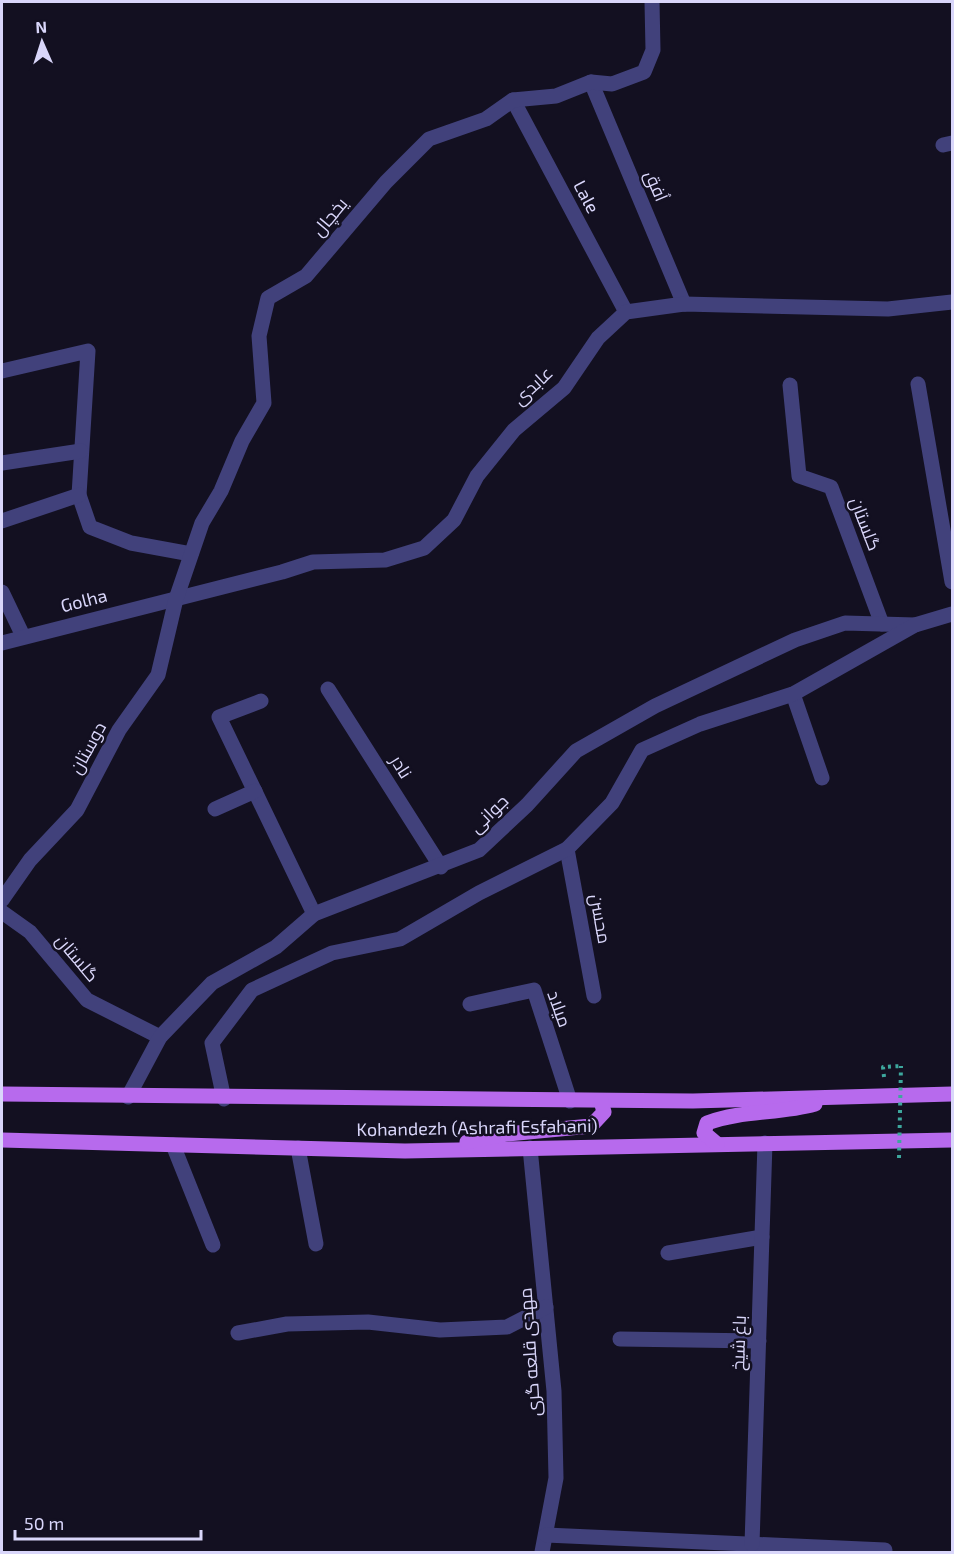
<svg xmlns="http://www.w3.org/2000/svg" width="954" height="1554" font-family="'Exo 2',Cairo,sans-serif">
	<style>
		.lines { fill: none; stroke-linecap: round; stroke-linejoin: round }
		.path { stroke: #3da79d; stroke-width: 4; stroke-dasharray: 3 4.5; stroke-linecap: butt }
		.minor { stroke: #41417b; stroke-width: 15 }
		.major { stroke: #b76aed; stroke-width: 15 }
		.path-bridge { stroke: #3da79d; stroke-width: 4; stroke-dasharray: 3 4.5; stroke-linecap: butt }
		.labels { text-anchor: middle; stroke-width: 5; stroke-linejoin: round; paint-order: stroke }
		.street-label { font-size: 18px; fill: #d9d6fa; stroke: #131021 }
	</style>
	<rect width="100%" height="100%" fill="#131021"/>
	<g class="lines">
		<polyline class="path" points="884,1077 883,1067 901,1066"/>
		<g class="minor">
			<polyline points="591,82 684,304"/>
			<polyline points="513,100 626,312"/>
			<polyline points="943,145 952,143"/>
			<polyline points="2,371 88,351 79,495 90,527 131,543 191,554"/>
			<polyline points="918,384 952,582"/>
			<polyline points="790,385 799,476 831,487 882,624"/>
			<polyline points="2,463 81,451"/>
			<polyline points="2,521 79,495"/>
			<polyline points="2,592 23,636"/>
			<polyline points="2,643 282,572 313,562 385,560 424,548 454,520 477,476 514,430 564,388 598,338 626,312 684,304 888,309 952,302"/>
			<polyline points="328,689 441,867"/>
			<polyline points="793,694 822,778"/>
			<polyline points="261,701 219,717 314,914"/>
			<polyline points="215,809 255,791"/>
			<polyline points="567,849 594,996"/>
			<polyline points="2,900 30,860 77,810 119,730 158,675 176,599 202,523 221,491 242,441 264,403 259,336 268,298 306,276 386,182 429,139 486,119 513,100 556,96 591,82 612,84 644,72 653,50 652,2"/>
			<polyline points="2,912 30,932 87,1000 160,1037"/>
			<polyline points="470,1004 534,990 570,1101"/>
			<polyline points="128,1097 160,1037 212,983 276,947 314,914 479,850 527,805 576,751 655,706 795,640 845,623 915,625"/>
			<polyline points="224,1099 212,1043 252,990 332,953 400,939 479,893 567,849 612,803 642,750 700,724 793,694 915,625 952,614"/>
			<polyline points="173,1145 213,1245"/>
			<polyline points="298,1148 316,1244"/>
			<polyline points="530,1148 554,1391 556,1478 542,1552"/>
			<polyline points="668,1253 762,1237"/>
			<polyline points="238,1333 287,1324 368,1322 440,1330 507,1327 546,1307"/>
			<polyline points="620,1339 759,1341"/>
			<polyline points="546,1535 885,1550"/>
			<polyline points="752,1544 765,1143"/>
		</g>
		<g class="major">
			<polyline points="2,1094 693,1101 952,1094"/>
			<polyline points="2,1140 405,1151 952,1140"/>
			<polyline points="467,1142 507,1134 591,1126 604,1112 601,1101"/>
			<path d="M717 1144 704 1133 707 1123C742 1110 780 1114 815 1104"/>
		</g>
		<polyline class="path-bridge" points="899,1158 901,1066"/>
	</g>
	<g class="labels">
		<g class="street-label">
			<text transform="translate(656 186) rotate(67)" y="6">اُفق</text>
			<text transform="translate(586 197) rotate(62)" y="6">Lale</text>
			<text transform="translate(330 217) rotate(-50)" y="6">یخچال</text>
			<text transform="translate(533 386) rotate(-43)" y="6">عابدی</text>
			<text transform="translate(865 524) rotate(69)" y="6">گلستان</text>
			<text transform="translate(84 601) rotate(-14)" y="6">Golha</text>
			<text transform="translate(88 748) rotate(-61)" y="6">دوستان</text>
			<text transform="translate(401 767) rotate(58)" y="6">نادر</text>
			<text transform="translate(489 814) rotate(-44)" y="6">جوانی</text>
			<text transform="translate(600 919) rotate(80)" y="6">محسن</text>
			<text transform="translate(77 958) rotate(50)" y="6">گلستان</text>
			<text transform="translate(559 1009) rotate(70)" y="6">میلاد</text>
			<text transform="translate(477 1128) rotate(-1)" y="6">Kohandezh (Ashrafi Esfahani)</text>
			<text transform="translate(739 1343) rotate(-88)" y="6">باغ شیخ</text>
			<text transform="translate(530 1352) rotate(-94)" y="6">مهدی قلعه گری</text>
		</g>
	</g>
	<rect width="954" height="1554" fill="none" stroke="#d9d6fa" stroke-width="6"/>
	<g transform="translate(42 42) rotate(357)" stroke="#131021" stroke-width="4.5" paint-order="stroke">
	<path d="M0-4.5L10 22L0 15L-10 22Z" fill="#d9d6fa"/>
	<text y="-9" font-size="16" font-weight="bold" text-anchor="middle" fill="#d9d6fa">N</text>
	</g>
	<path d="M15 1530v9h186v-9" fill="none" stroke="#d9d6fa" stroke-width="3"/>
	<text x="24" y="1530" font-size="18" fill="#d9d6fa" stroke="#131021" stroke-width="4.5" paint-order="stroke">50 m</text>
</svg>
